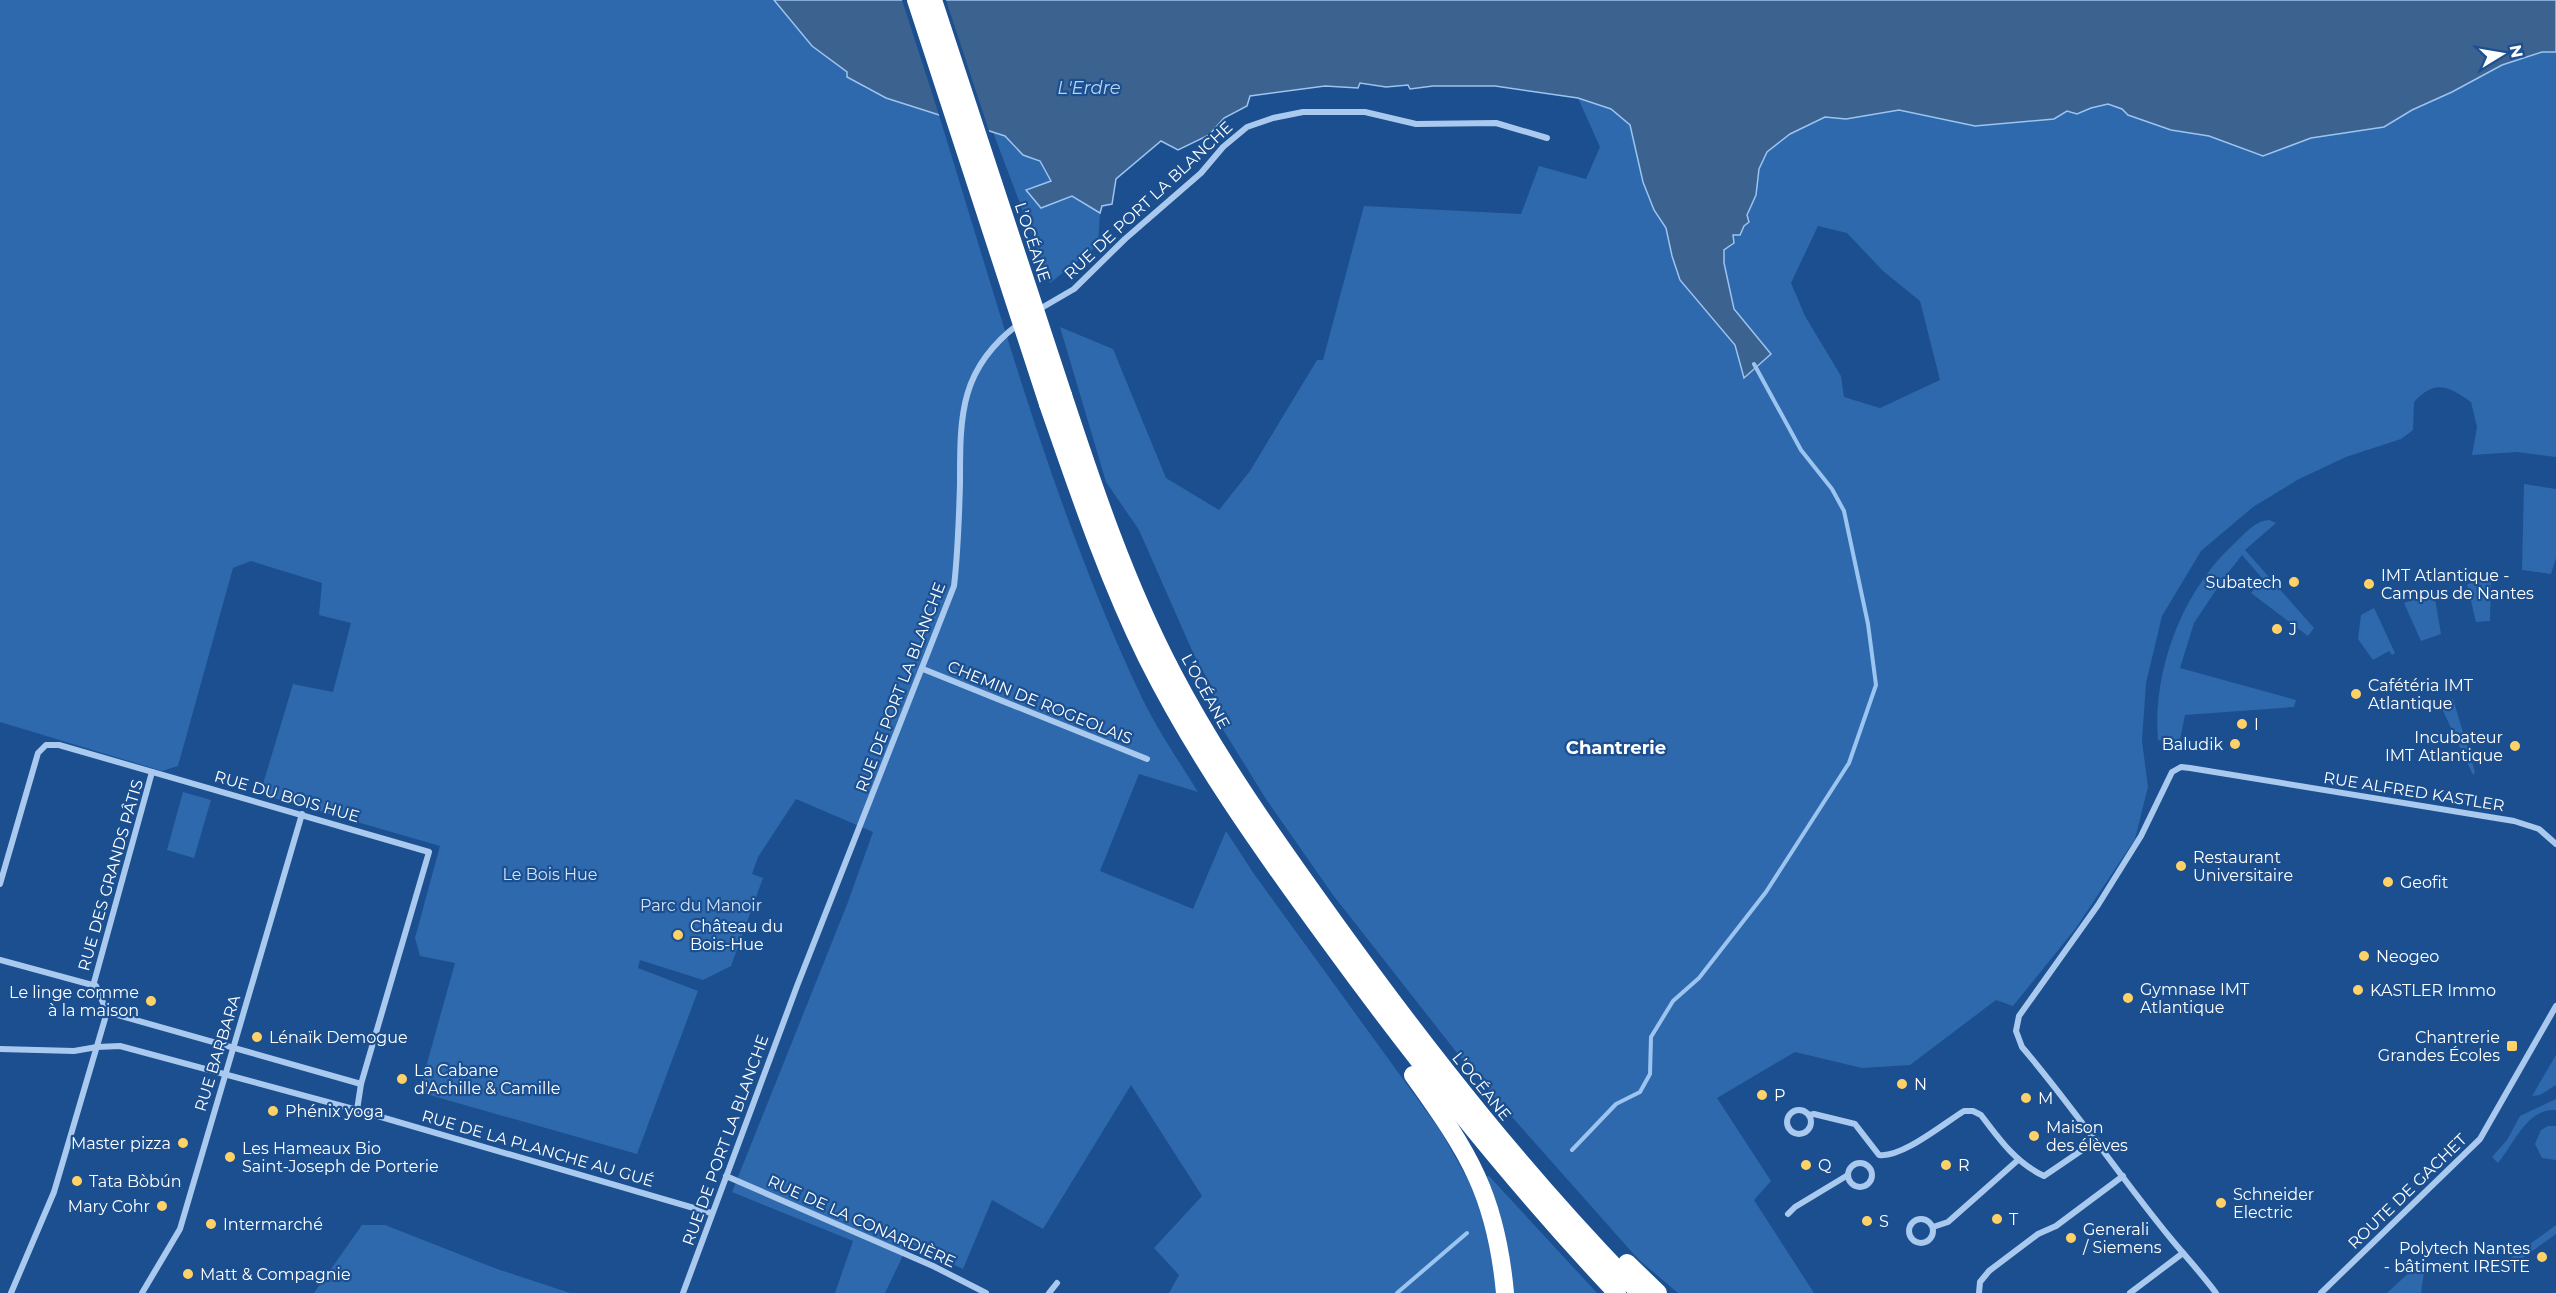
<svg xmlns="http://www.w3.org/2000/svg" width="2556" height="1293" font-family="Montserrat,sans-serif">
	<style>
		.green { fill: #2e69ad; fill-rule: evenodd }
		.water { fill: #3c6290; stroke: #9cc4f0; stroke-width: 1.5 }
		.pier { fill: #1b4f8f }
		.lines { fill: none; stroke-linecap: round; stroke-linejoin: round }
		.stream { stroke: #9cc4f0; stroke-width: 4 }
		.street { stroke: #a9c9ee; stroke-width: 6 }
		.highway { stroke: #fff; stroke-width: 18 }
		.highway-bridge { stroke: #fff; stroke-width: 18 }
		.poi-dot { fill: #ffd166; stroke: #1b4f8f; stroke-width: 2 }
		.labels { text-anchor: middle; stroke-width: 4.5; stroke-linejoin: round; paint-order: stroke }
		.street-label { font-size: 16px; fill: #fff; stroke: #1b4f8f }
		.poi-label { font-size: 16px; fill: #fff; stroke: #1b4f8f; text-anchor: start }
		.park-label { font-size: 16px; fill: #cfe3fa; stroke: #1b4f8f }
		.water-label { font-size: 18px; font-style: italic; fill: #b5d3f5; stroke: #1b4f8f }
		.neighbourhood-label { font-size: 18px; font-weight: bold; fill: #fff; stroke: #1b4f8f }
	</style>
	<rect width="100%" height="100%" fill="#1b4f8f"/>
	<g class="green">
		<path d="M0 0H774L812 46 847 72 865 88 886 98 939 115C1000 311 1054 512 1142 698 1158 731 1179 761 1198 792L1139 774 1100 871 1193 909 1226 831 1254 874 1440 1130 1467 1178 1489 1176 1597 1293H1169L1179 1275 1154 1248 1202 1196 1131 1085 1043 1229 992 1200 963 1269 909 1243 885 1293H835L853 1241 732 1192 848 902 873 832 796 799 758 857 752 874 763 878 731 966 703 980 640 960 638 968 698 991 637 1154 419 1092 455 963 420 956 415 938 440 846 260 794 293 684 333 692 351 623 319 615 322 583 251 561 233 568 178 766 162 771 0 722Z"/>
		<path d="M2542 52H2556V457L2517 452 2472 455 2477 427 2471 402C2448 386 2435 379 2414 402L2413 430 2401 439 2346 457 2299 479 2253 507 2201 551 2162 616 2146 683 2142 741 2148 787 2135 839 2076 928 2013 1006 1996 1000 1910 1065 1862 1068 1795 1052 1717 1098 1771 1181 1754 1200 1814 1293H1678L1638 1259 1472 1072 1333 895 1266 799 1214 715V691L1194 655 1139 530 1106 482 1060 327 1113 349 1166 478 1219 510 1250 471 1317 360H1323L1364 206 1521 214 1539 166 1586 179 1600 147 1578 98 1611 109 1630 125 1643 182 1654 210 1666 228 1672 256 1680 280 1735 345 1744 378 1771 353 1734 309 1724 263V250L1747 215 1756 195 1759 169 1767 152 1790 134 1825 117 1846 119 1899 110 1975 126 2054 119 2067 111 2077 114 2091 108 2108 104 2122 109 2128 115 2171 130 2209 136 2263 156 2311 138 2384 127 2412 110 2452 92 2502 65ZM1818 226 1847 233 1883 271 1920 301 1940 380 1880 408 1844 397 1841 376 1805 316 1791 283Z"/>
		<polygon points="993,132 1005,136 1023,155 1040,161 1051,181 1026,190 1072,196 1100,213 1098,245 1050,283"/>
		<polygon points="2524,484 2556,489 2556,558 2551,574 2522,570"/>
		<path d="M2269 520 2276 523 2245 550 2314 628 2308 636 2251 593 2263 579 2242 555 2224 578 2194 623 2180 668 2296 700 2294 707 2185 715 2179 744 2158 740C2152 670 2183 589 2236 542 2246 532 2255 521 2269 520Z"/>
		<polygon points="2491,580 2490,621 2476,622 2467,584"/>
		<polygon points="2434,593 2441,634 2421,641 2404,603"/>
		<polygon points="2374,608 2395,653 2392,655 2389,651 2373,660 2358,639 2361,615"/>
		<polygon points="2453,699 2475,772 2473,775 2438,700"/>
		<polygon points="183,792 211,800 194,858 167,850"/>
		<polygon points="2556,1055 2556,1085 2540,1095 2532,1096"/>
		<path d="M2556 1099V1110C2527 1108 2514 1144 2498 1163L2492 1157 2507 1140 2520 1116Z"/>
		<polygon points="2548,1126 2556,1126 2556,1160 2542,1158 2535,1144 2541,1130"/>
		<polygon points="362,1225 385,1225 497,1269 570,1293 314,1293"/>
		<polygon points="2556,1225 2556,1234 2499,1275 2496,1269"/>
		<polygon points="2426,1257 2421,1293 2387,1293"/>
	</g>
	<polygon class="water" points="774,0 2556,0 2556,52 2542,52 2502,65 2452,92 2412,110 2384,127 2311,138 2263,156 2209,136 2171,130 2128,115 2122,109 2108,104 2091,108 2077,114 2067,111 2054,119 1975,126 1899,110 1846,119 1825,117 1790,134 1767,152 1759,169 1756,195 1747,215 1749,222 1744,226 1740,235 1733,235 1734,243 1724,250 1724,263 1734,309 1771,354 1744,378 1735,345 1680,280 1672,256 1666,228 1654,210 1643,182 1630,125 1611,109 1578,98 1495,86 1433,86 1410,89 1408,85 1386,87 1360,83 1358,88 1325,86 1250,96 1247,106 1224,118 1209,135 1178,150 1161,141 1116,179 1112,204 1102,206 1100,213 1072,196 1041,208 1026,190 1051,181 1040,161 1023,155 1005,136 886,98 847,77 847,72 812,46"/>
	<polygon class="pier" points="902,0 946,0 990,134 940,118"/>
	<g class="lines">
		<g class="stream">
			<polyline points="1572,1150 1616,1104 1640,1092 1650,1074 1651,1037 1673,1001 1699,978 1766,892 1849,763 1876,685 1868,624 1844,511 1832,489 1801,450 1754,364"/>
			<polyline points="1397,1293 1467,1233"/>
		</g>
		<g class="street">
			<polyline points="1038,310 1074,289 1125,239 1201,173 1223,147 1247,127 1273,118 1303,112 1365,112 1416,124 1496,123 1547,138"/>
			<polyline points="923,669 1147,759"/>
			<polyline points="0,884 38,753 46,745 59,745 429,852 361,1084 357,1110 120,1046 97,1047 74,1051 0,1049"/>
			<polyline points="0,960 96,986 107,1012"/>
			<polyline points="93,986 152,772"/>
			<polyline points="107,1012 361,1084"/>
			<polyline points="357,1110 711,1213"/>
			<circle cx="1799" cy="1122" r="12"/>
			<path d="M1809 1115 1814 1114 1855 1124 1879 1155C1902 1158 1943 1124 1964 1111H1973L1981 1115C1999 1139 2016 1163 2044 1176L2097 1140"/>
			<circle cx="1860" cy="1175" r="12"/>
			<polyline points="726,1176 933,1266 986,1293"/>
			<polyline points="1788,1214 1795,1207 1848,1175"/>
			<circle cx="1921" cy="1231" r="12"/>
			<polyline points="1933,1227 1948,1222 2018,1160"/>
			<polyline points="11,1293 54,1192 107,1012"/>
			<polyline points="142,1293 180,1229 302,814"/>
			<path d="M683 1293 797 986 954 586C958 552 959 519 960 484 960 416 959 368 1020 323"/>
			<polyline points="1049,1293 1057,1283"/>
			<polyline points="1979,1293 1980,1282 1989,1271 2038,1234 2056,1226 2123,1176"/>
			<polyline points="2130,1293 2183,1253"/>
			<path d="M2216 1293C2201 1273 2187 1258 2172 1240 2120 1177 2075 1109 2022 1047L2016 1031 2019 1016 2098 905 2141 836 2172 772 2181 767 2190 768 2514 821 2539 829 2556 844"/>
			<polyline points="2321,1293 2480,1139 2556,1006"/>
		</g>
		<g class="highway">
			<path d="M1063 395C1094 489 1126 584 1172 672 1219 762 1278 844 1337 926 1430 1055 1528 1179 1640 1293"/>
			<path d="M1048 404C1078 490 1107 577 1147 658 1197 758 1261 848 1326 937 1417 1062 1511 1181 1617 1293"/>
			<path d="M1413 1075C1469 1153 1496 1195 1505 1293"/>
			<polyline points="1627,1263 1658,1293"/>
		</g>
		<g class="highway-bridge">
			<polyline points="916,0 1048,404"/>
			<polyline points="933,0 1063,395"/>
		</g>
	</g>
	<g class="poi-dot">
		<circle cx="2294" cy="582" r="6"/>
		<circle cx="2369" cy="584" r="6"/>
		<circle cx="2277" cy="629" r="6"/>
		<circle cx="2356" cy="694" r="6"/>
		<circle cx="2242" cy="724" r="6"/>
		<circle cx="2235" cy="744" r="6"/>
		<circle cx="2515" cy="746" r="6"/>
		<circle cx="2181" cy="866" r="6"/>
		<circle cx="2388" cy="882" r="6"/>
		<circle cx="678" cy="935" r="6"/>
		<circle cx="2364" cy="956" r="6"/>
		<circle cx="2358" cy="990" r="6"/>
		<circle cx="2128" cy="998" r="6"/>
		<circle cx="151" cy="1001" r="6"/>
		<circle cx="257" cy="1037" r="6"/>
		<rect x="2506" y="1040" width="12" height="12" rx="3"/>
		<circle cx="402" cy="1079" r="6"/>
		<circle cx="1902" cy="1084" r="6"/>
		<circle cx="1762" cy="1095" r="6"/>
		<circle cx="2026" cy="1098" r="6"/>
		<circle cx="273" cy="1111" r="6"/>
		<circle cx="2034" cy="1136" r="6"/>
		<circle cx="183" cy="1143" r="6"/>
		<circle cx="230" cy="1157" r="6"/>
		<circle cx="1806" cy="1165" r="6"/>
		<circle cx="1946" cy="1165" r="6"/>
		<circle cx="77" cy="1181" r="6"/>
		<circle cx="2221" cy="1203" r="6"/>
		<circle cx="162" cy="1206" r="6"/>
		<circle cx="1997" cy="1219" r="6"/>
		<circle cx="1867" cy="1221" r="6"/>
		<circle cx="211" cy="1224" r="6"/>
		<circle cx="2071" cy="1238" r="6"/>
		<circle cx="2542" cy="1257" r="6"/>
		<circle cx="188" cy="1274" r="6"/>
	</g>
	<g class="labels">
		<g class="street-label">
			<text transform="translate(1148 200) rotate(-43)" y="6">RUE DE PORT LA BLANCHE</text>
			<text transform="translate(1033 242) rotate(72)" y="6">L’OCÉANE</text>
			<text transform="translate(900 687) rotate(-69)" y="6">RUE DE PORT LA BLANCHE</text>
			<text transform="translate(1206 691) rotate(61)" y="6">L’OCÉANE</text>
			<text transform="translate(1040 702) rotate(22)" y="6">CHEMIN DE ROGEOLAIS</text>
			<text transform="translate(2414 791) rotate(9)" y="6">RUE ALFRED KASTLER</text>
			<text transform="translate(287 796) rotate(16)" y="6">RUE DU BOIS HUE</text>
			<text transform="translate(110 875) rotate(-74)" y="6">RUE DES GRANDS PÂTIS</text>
			<text transform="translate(217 1053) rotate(-73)" y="6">RUE BARBARA</text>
			<text transform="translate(1482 1086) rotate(51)" y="6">L’OCÉANE</text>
			<text transform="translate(725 1140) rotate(-70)" y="6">RUE DE PORT LA BLANCHE</text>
			<text transform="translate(538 1148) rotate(16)" y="6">RUE DE LA PLANCHE AU GUÉ</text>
			<text transform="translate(2407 1191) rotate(-44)" y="6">ROUTE DE GACHET</text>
			<text transform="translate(862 1221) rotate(24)" y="6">RUE DE LA CONARDIÈRE</text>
		</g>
		<g class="poi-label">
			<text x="2381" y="581">IMT Atlantique -<tspan x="2381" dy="18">Campus de Nantes</tspan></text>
			<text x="2282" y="588" text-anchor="end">Subatech</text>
			<text x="2289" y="635">J</text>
			<text x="2368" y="691">Cafétéria IMT<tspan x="2368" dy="18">Atlantique</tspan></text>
			<text x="2254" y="730">I</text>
			<text x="2503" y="743" text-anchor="end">Incubateur<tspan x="2503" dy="18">IMT Atlantique</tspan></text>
			<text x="2223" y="750" text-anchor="end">Baludik</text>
			<text x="2193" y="863">Restaurant<tspan x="2193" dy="18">Universitaire</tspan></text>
			<text x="2400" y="888">Geofit</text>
			<text x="690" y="932">Château du<tspan x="690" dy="18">Bois-Hue</tspan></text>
			<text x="2376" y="962">Neogeo</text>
			<text x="2140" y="995">Gymnase IMT<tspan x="2140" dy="18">Atlantique</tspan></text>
			<text x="2370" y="996">KASTLER Immo</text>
			<text x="139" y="998" text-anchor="end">Le linge comme<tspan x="139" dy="18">à la maison</tspan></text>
			<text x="269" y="1043">Lénaïk Demogue</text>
			<text x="2500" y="1043" text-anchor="end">Chantrerie<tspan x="2500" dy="18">Grandes Écoles</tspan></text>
			<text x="414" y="1076">La Cabane<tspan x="414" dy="18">d'Achille &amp; Camille</tspan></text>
			<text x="1914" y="1090">N</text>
			<text x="1774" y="1101">P</text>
			<text x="2038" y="1104">M</text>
			<text x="285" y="1117">Phénix yoga</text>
			<text x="2046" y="1133">Maison<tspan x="2046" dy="18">des élèves</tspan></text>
			<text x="171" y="1149" text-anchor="end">Master pizza</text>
			<text x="242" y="1154">Les Hameaux Bio<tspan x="242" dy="18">Saint-Joseph de Porterie</tspan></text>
			<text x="1818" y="1171">Q</text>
			<text x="1958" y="1171">R</text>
			<text x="89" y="1187">Tata Bòbún</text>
			<text x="2233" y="1200">Schneider<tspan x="2233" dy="18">Electric</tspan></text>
			<text x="150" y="1212" text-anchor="end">Mary Cohr</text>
			<text x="2009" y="1225">T</text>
			<text x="1879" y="1227">S</text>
			<text x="223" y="1230">Intermarché</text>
			<text x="2083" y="1235">Generali<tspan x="2083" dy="18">/ Siemens</tspan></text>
			<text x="2530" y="1254" text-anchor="end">Polytech Nantes<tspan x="2530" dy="18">- bâtiment IRESTE</tspan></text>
			<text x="200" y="1280">Matt &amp; Compagnie</text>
		</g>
		<g class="park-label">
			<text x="550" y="880">Le Bois Hue</text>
			<text x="701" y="911">Parc du Manoir</text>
		</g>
		<g class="water-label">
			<text x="1089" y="94">L'Erdre</text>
		</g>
		<g class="neighbourhood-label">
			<text x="1616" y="754">Chantrerie</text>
		</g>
	</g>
	<g transform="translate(2502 54) rotate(79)" stroke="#1b4f8f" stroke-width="4.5" paint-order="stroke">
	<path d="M0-4.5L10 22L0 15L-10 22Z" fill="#ffffff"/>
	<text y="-9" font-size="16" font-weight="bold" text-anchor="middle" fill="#ffffff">N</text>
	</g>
</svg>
